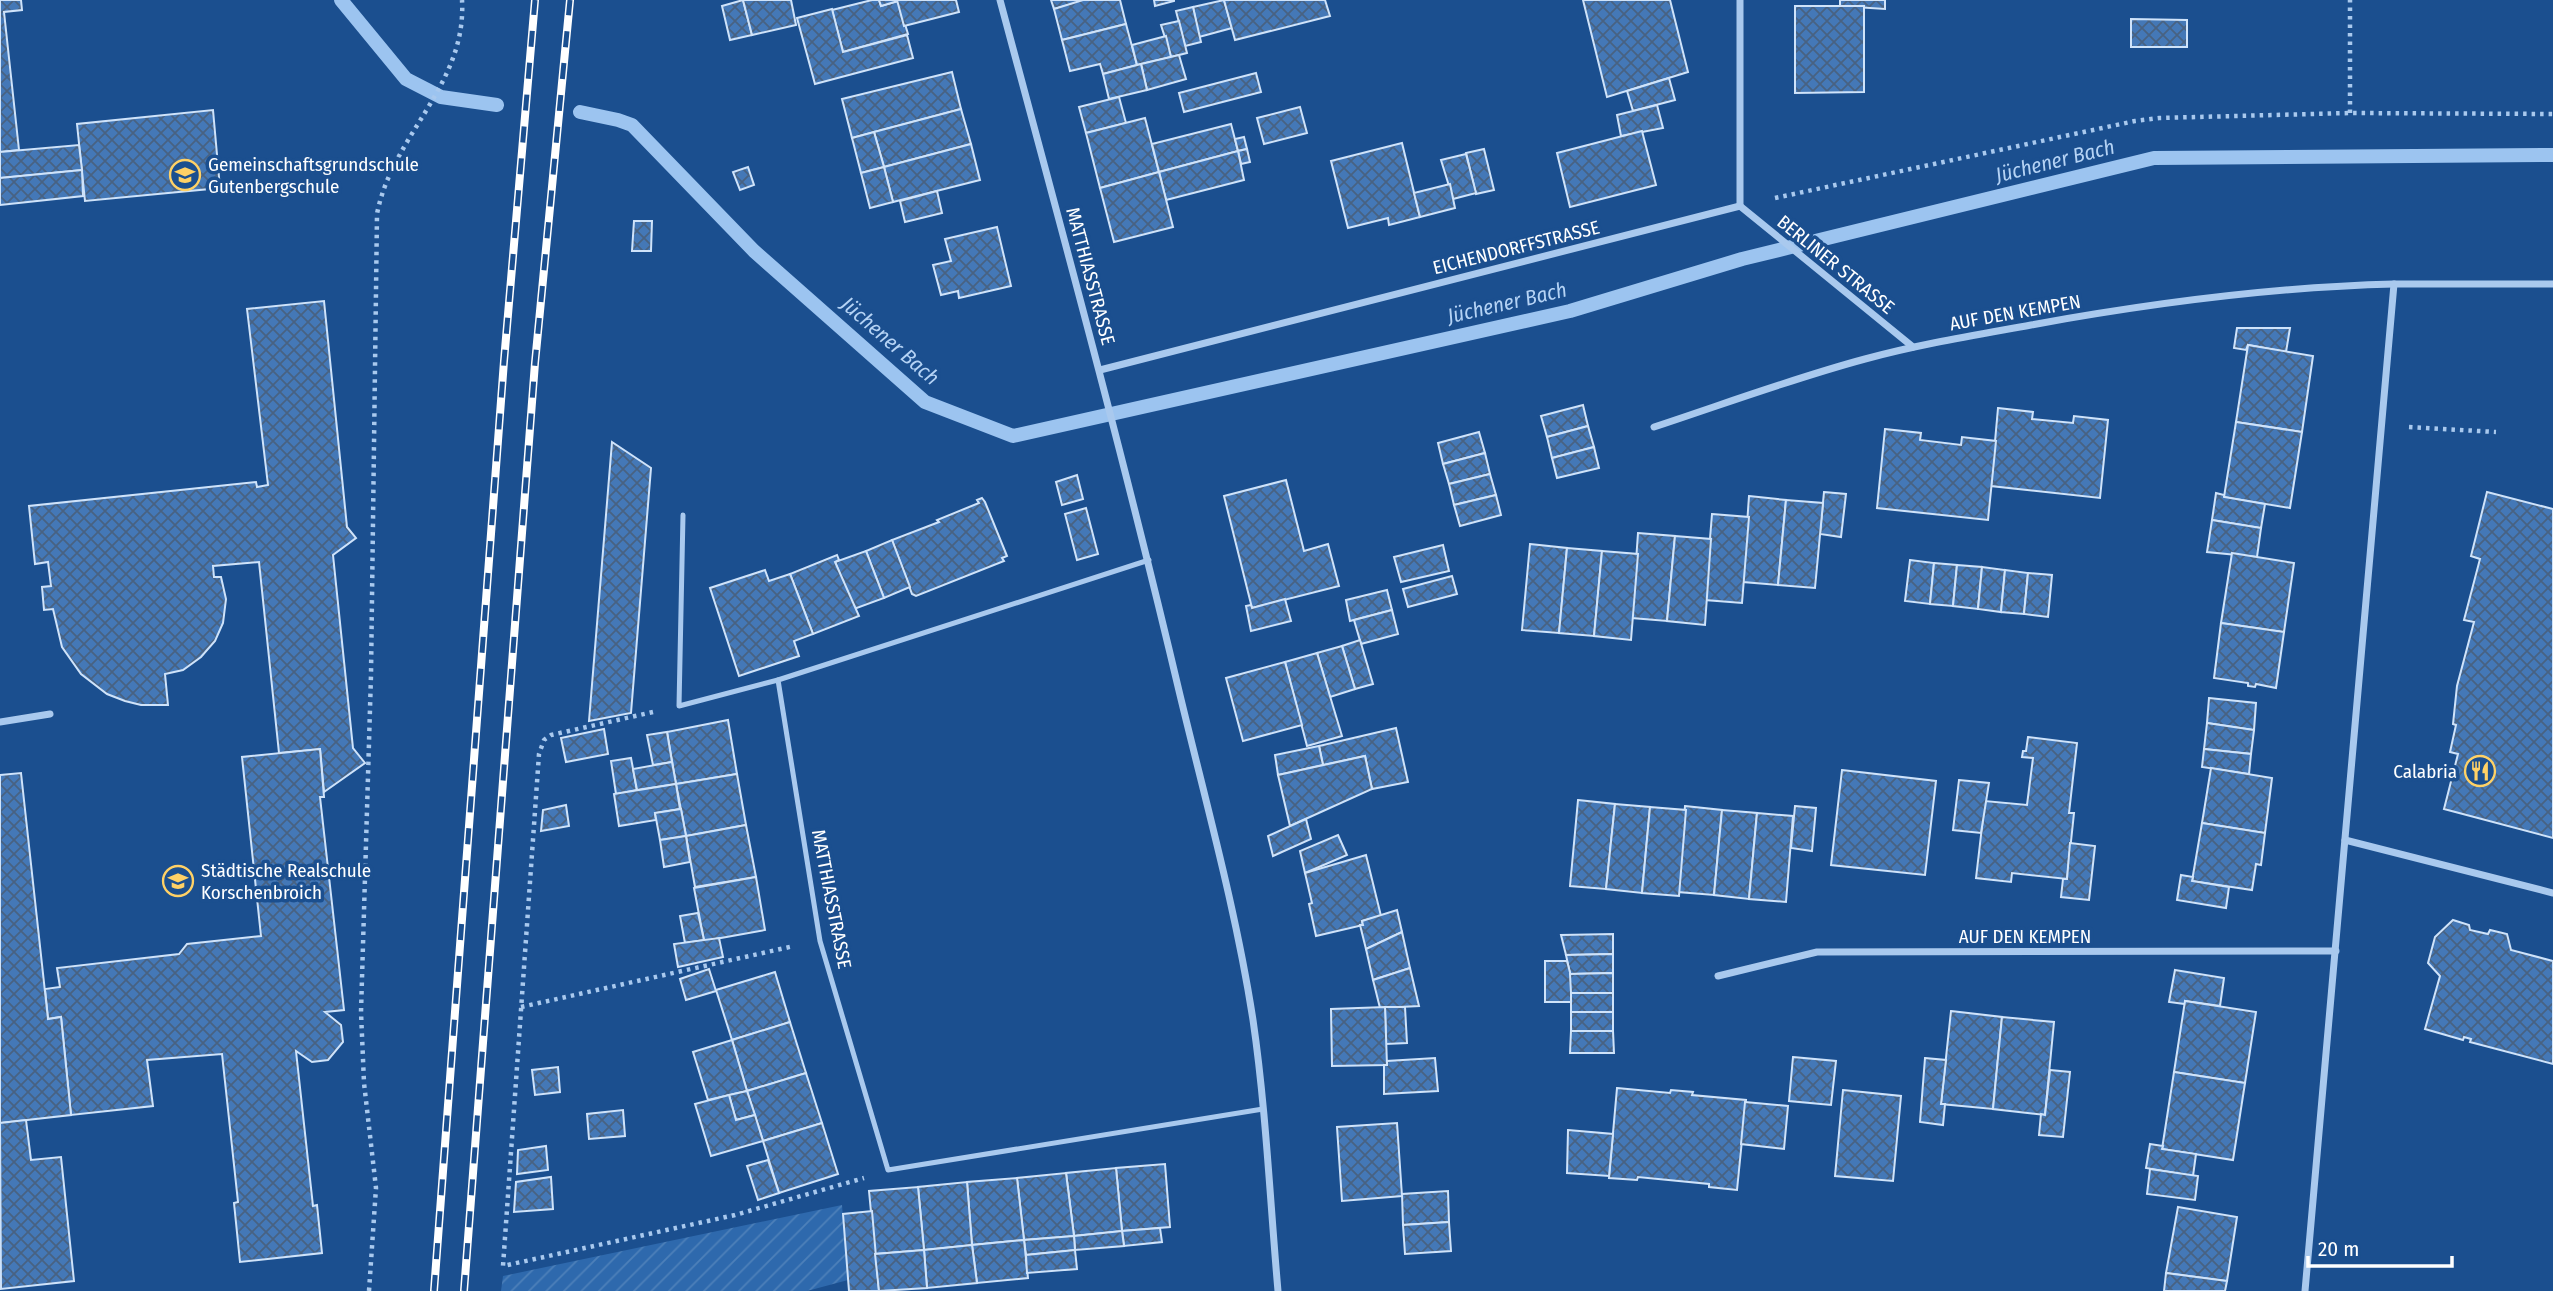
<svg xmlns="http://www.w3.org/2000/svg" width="2553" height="1291" font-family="'Fira Sans Condensed',sans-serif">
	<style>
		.garden { fill: url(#garden-furrows) }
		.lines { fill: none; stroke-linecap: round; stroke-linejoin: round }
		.stream { stroke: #9cc4f0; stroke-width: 14 }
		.building { fill: url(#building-cross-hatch); stroke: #cfe3fa; stroke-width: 2 }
		.path { stroke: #a9c9ee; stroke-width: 4.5; stroke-dasharray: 3.5 5; stroke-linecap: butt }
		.lane { stroke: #a9c9ee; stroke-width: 5 }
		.street { stroke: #a9c9ee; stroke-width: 7 }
		.rail-casing { stroke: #fff; stroke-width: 8 }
		.rail { stroke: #1b4f8f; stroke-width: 5; stroke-dasharray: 16; stroke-linecap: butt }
		.labels { text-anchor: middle; stroke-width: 7; stroke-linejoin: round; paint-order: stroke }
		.poi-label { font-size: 19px; fill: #fff; stroke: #1b4f8f; text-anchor: start }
		.street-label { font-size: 19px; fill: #fff; stroke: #1b4f8f }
		.water-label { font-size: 21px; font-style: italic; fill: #b5d3f5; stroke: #1b4f8f }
	</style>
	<defs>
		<pattern id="garden-furrows" width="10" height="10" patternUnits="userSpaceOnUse" patternTransform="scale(1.75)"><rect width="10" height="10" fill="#2e69ad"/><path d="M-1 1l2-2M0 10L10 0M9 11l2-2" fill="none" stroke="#4d80b9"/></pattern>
		<pattern id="building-cross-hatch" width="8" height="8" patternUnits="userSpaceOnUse" patternTransform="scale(1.75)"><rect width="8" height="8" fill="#4478b7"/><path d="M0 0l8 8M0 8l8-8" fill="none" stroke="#486282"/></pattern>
	</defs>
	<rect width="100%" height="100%" fill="#1b4f8f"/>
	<polygon class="garden" points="842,1205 848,1280 807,1291 501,1291 503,1276"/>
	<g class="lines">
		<g class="stream">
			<polyline points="341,0 406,79 441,97 497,105"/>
			<polyline points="580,112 618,120 632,125 754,251 925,402 1013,436 1570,311 1742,259 2154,158 2553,155"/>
		</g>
	</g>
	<g class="building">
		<polygon points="0,0 21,0 22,10 4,12 19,150 0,152"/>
		<polygon points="743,0 752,35 730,40 722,6"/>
		<polygon points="743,0 791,0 796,25 752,35"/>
		<polygon points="872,0 879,0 881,6 898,1 908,34 843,52 832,10"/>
		<polygon points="879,0 897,0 898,1 881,6"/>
		<polygon points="897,0 956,0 959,12 904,26"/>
		<polygon points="1051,0 1083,0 1084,1 1054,9"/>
		<polygon points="1083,0 1120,0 1126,24 1062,40 1054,9"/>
		<polygon points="1154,0 1174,0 1174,1 1155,6"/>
		<polygon points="1224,0 1232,28 1199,37 1193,7"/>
		<polygon points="1224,0 1325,0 1330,16 1235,40"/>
		<polygon points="1583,0 1670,0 1688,72 1607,97"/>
		<polygon points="1840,0 1885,0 1885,9 1840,6"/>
		<polygon points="1795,6 1864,6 1864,92 1795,93"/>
		<polygon points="1193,7 1201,42 1185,46 1176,11"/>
		<polygon points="832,9 843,52 907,35 913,58 815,84 797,18"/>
		<polygon points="2131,19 2187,20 2187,47 2131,47"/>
		<polygon points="1179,21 1187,53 1171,57 1161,25"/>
		<polygon points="1126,24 1137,65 1103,74 1100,64 1070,71 1062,40"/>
		<polygon points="1166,36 1171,57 1137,65 1132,45"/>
		<polygon points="1179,55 1186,79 1147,90 1141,64"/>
		<polygon points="1141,64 1147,90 1109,99 1103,74"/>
		<polygon points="952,72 961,109 852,138 842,99"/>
		<polygon points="1256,73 1261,92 1184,112 1179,93"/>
		<polygon points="1669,78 1675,100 1633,111 1627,91"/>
		<polygon points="1119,97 1126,123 1086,133 1079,107"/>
		<polygon points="1657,105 1663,128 1621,136 1617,115"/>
		<polygon points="1300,107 1307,133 1264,144 1257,118"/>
		<polygon points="961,109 971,144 884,167 874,132"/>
		<polygon points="213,110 220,188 85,201 77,124"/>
		<polygon points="1145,118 1159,172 1100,188 1086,133"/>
		<polygon points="1231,124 1238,151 1159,172 1152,144"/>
		<polygon points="1642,131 1656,185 1570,207 1557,153"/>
		<polygon points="874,132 884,167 861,173 852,138"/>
		<polygon points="1244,137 1247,149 1238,151 1235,139"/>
		<polygon points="1402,143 1420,217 1389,225 1388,218 1348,228 1331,161"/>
		<polygon points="971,144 980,180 893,202 884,167"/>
		<polygon points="79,145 82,170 0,178 0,152"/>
		<polygon points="1247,149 1250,162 1241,164 1238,151"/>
		<polygon points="1484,149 1494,190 1476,194 1466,153"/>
		<polygon points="1238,151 1244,180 1166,200 1159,172"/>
		<polygon points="1466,154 1476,193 1453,199 1441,160"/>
		<polygon points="748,167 754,185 740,190 733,172"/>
		<polygon points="884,167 893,202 870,208 861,173"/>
		<polygon points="82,170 83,196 0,205 0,178"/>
		<polygon points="1159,172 1173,227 1114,242 1100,188"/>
		<polygon points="1450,184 1455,208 1420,217 1414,193"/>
		<polygon points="937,191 942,213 905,222 900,201"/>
		<polygon points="634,221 652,221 651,251 632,251"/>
		<polygon points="997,227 1011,286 959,298 958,291 941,295 933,265 951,261 945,239"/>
		<polygon points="324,301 347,527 356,538 333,555 353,748 365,763 324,792 320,749 279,753 259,562 213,566 214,577 221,577 226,599 223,623 215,641 201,657 183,670 165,674 168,705 141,705 125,701 107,694 81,674 62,647 53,609 44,610 42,587 51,586 48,562 35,564 29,506 256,482 257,487 268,485 247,309"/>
		<polygon points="2237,328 2290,328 2286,352 2248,345 2246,350 2234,348"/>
		<polygon points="2248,345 2313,356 2302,432 2236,422"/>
		<polygon points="1583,405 1588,426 1547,437 1541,416"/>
		<polygon points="1998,408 2033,412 2032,419 2073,423 2074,416 2108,420 2100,498 1991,486"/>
		<polygon points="2236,422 2302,432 2290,508 2224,497"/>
		<polygon points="1588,426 1594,447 1552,458 1547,437"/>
		<polygon points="1885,429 1921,433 1920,440 1961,445 1962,437 1996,441 1988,520 1877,508"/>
		<polygon points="1479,432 1485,453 1443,464 1438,443"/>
		<polygon points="612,442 651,468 631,713 589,721"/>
		<polygon points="1594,447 1599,468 1557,478 1552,458"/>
		<polygon points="1485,453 1490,474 1449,484 1443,464"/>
		<polygon points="1490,474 1496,495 1454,505 1449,484"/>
		<polygon points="1077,475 1083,499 1062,505 1056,482"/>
		<polygon points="1286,480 1304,551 1328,544 1339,586 1252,608 1224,496"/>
		<polygon points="1824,492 1846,494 1841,537 1820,534"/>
		<polygon points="2487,492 2553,509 2553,838 2444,809 2458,754 2450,752 2456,725 2453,724 2457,686 2474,622 2464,620 2480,559 2471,556"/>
		<polygon points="2216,493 2224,495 2224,497 2265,504 2261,528 2212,520"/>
		<polygon points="1496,495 1501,515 1460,526 1454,505"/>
		<polygon points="1749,496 1786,500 1778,585 1743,582"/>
		<polygon points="982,498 985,502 1007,556 1002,558 1004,561 916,596 912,594 892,540 939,522 937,520 979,503 977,500"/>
		<polygon points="1786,500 1823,503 1815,588 1778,585"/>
		<polygon points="1086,508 1098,554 1077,560 1065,514"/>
		<polygon points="1712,514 1749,517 1742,603 1705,600"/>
		<polygon points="2212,520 2261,528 2257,557 2207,552"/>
		<polygon points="1638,533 1675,536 1667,621 1632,618"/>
		<polygon points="1675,536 1711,539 1705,625 1667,621"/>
		<polygon points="892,540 910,587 884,598 866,551"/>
		<polygon points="1530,544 1567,548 1559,633 1522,630"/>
		<polygon points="1443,545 1449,571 1401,582 1394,557"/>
		<polygon points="1567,548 1602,551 1594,636 1559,633"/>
		<polygon points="866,551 884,598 854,609 835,562"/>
		<polygon points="1602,551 1638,554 1631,640 1594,636"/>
		<polygon points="2232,553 2294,563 2284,632 2221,623"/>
		<polygon points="837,555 839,560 835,562 859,616 813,634 790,574"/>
		<polygon points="1910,560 1934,563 1930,604 1905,601"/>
		<polygon points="1934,563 1957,565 1953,606 1930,604"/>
		<polygon points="1957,565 1982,567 1978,609 1953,606"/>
		<polygon points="1982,567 2005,570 2001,612 1978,609"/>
		<polygon points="765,570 769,581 790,574 813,634 794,641 799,656 739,676 710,588"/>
		<polygon points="2005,570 2028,573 2024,614 2001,612"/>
		<polygon points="2028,573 2052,575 2048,617 2024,614"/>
		<polygon points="1452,576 1457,594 1408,607 1403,589"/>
		<polygon points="1387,590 1392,610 1350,621 1346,600"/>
		<polygon points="1285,599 1291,621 1251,631 1246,606 1251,605 1252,608"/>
		<polygon points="1392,610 1398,634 1361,644 1354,620"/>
		<polygon points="2221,623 2284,632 2276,688 2256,684 2255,687 2248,686 2248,683 2214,678"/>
		<polygon points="1360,640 1373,684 1355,689 1342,646"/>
		<polygon points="1342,646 1355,689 1330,697 1317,653"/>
		<polygon points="1317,653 1342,736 1307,746 1285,662"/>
		<polygon points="1285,662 1302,725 1243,741 1226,678"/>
		<polygon points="2209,698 2256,703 2254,730 2207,723"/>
		<polygon points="728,720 737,774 676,784 667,732"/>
		<polygon points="2207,723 2254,730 2251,754 2204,749"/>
		<polygon points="1396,728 1408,782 1372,789 1365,756 1323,765 1319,746"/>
		<polygon points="604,729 608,754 566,762 561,738"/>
		<polygon points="667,732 672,762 653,765 647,735"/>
		<polygon points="2028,737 2077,743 2069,813 2074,813 2067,879 2012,873 2011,882 1976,878 1985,801 2027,805 2033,758 2022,757 2023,751 2026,751"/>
		<polygon points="1319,746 1323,765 1278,775 1275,755"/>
		<polygon points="320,749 324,797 320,797 344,1010 325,1012 341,1025 343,1042 328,1060 312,1062 296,1051 313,1206 317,1205 322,1253 240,1262 234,1203 238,1202 222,1054 147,1060 153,1106 71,1115 61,1017 48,1019 45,989 60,987 57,968 179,954 187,944 261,936 242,757"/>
		<polygon points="2204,749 2251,754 2249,774 2202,767"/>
		<polygon points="1365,756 1372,789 1290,826 1278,775"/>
		<polygon points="631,758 637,790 616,794 611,761"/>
		<polygon points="672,762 676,784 637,790 633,769"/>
		<polygon points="2211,768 2272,778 2265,833 2202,823"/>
		<polygon points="1842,770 1936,781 1925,875 1831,865"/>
		<polygon points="21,773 48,1019 61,1017 71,1115 0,1123 0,775"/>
		<polygon points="737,774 746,825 686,836 676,784"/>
		<polygon points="1959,780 1989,783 1981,833 1953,830"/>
		<polygon points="676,784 680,809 655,813 656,820 619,826 614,794"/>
		<polygon points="1578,800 1615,804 1606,889 1570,886"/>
		<polygon points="1615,804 1650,807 1642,893 1606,889"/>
		<polygon points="566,805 569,826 541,831 543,810"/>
		<polygon points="1685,806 1722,810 1714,895 1678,892"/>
		<polygon points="1795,806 1816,808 1812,851 1791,848"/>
		<polygon points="1650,807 1686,810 1679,896 1642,893"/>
		<polygon points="681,809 686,836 660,840 655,813"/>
		<polygon points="1722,810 1757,813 1749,899 1714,895"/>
		<polygon points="1757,813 1793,816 1786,902 1749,899"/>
		<polygon points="1306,819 1311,839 1273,856 1268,836"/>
		<polygon points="2202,823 2265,833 2261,865 2256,864 2252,890 2192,881"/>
		<polygon points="746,825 756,877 695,887 686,836"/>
		<polygon points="1338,835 1347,855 1305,873 1300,851"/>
		<polygon points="686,836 690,862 664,867 660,840"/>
		<polygon points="2070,843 2095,846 2089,900 2061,897 2063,879 2067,879"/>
		<polygon points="1366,855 1381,916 1362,921 1363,925 1316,936 1309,904 1312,903 1305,873"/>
		<polygon points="2181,875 2193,877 2192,881 2229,887 2226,908 2177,900"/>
		<polygon points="756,877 765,930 704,941 694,888"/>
		<polygon points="1397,910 1402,932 1366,949 1360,925 1363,925 1362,921"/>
		<polygon points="698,913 704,940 685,943 680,916"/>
		<polygon points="2453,920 2469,925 2470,930 2488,934 2490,930 2507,934 2511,950 2553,961 2553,1064 2470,1042 2471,1039 2464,1037 2463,1040 2425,1029 2440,976 2428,963 2435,937"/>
		<polygon points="1402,932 1410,968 1373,980 1366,949"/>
		<polygon points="1613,934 1613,954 1566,955 1561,935"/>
		<polygon points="719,938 723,957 678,967 674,944"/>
		<polygon points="1613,954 1613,973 1570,974 1566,955"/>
		<polygon points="1545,961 1567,961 1572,980 1572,1002 1545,1002"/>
		<polygon points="1410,968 1419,1006 1380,1008 1373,980"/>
		<polygon points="709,969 716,991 686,1000 680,979"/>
		<polygon points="2175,970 2224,978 2220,1006 2185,1001 2185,1004 2169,1002"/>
		<polygon points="775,972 790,1022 732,1040 716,990"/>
		<polygon points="1613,973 1613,993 1571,993 1570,974"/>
		<rect x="1571" y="993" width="42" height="19"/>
		<polygon points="2185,1001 2256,1012 2245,1083 2174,1072"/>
		<polygon points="1385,1007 1405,1007 1407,1043 1386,1044"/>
		<polygon points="1385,1007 1387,1065 1332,1066 1331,1009"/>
		<polygon points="1951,1011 2002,1017 1993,1109 1941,1104"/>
		<rect x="1571" y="1012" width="42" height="19"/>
		<polygon points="2002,1017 2054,1022 2045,1115 1993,1109"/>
		<polygon points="790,1022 806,1073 747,1091 732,1040"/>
		<polygon points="1571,1031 1613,1031 1614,1053 1570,1053"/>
		<polygon points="732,1040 747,1091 708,1100 693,1052"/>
		<polygon points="1793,1057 1836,1061 1831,1105 1789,1101"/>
		<polygon points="1435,1058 1438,1091 1384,1094 1384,1065 1387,1065 1387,1061"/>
		<polygon points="1925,1058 1946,1060 1941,1104 1945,1104 1943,1125 1920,1122"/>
		<polygon points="558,1067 560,1092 535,1095 532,1070"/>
		<polygon points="2050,1070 2070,1072 2063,1137 2039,1135 2041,1114 2045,1115"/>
		<polygon points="2174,1072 2245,1083 2233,1160 2162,1149"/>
		<polygon points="806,1073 822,1123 763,1141 747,1091"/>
		<polygon points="1617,1088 1670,1093 1671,1090 1693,1092 1692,1095 1746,1100 1737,1190 1709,1187 1709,1184 1638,1177 1637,1180 1609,1178"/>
		<polygon points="1843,1090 1901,1096 1893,1181 1835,1176"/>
		<polygon points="747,1091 755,1115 736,1120 729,1095"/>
		<polygon points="729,1095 736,1120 755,1115 763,1141 711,1156 695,1104"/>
		<polygon points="1745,1102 1788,1106 1784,1149 1741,1144"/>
		<polygon points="623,1110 625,1136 589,1139 587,1114"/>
		<polygon points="26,1120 31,1160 61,1157 74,1281 1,1289 0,1123"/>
		<polygon points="822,1123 838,1174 779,1193 763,1141"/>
		<polygon points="1397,1123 1402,1196 1342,1201 1337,1127"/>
		<polygon points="1568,1130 1613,1134 1609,1176 1567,1173"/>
		<polygon points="2150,1144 2163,1146 2162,1149 2196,1154 2193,1176 2146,1168"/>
		<polygon points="546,1146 548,1170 517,1174 518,1150"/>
		<polygon points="768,1160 779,1193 758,1200 747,1166"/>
		<polygon points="1165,1164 1170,1227 1122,1231 1116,1168"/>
		<polygon points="1116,1168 1122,1231 1074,1236 1066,1173"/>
		<polygon points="2150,1169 2198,1176 2195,1200 2147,1194"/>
		<polygon points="1066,1173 1074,1236 1024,1240 1017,1178"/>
		<polygon points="551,1177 553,1209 514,1212 516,1182"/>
		<polygon points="1017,1178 1024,1240 972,1245 967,1182"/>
		<polygon points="967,1182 972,1245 924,1250 918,1187"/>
		<polygon points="918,1187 924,1250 875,1254 869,1191"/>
		<polygon points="1448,1191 1449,1222 1403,1225 1402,1194"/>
		<polygon points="2178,1207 2237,1217 2227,1281 2166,1273"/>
		<polygon points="872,1211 879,1291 849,1291 843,1214"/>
		<polygon points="1449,1222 1451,1251 1405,1254 1403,1225"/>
		<polygon points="1160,1228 1162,1242 1124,1246 1122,1231"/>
		<polygon points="1122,1231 1124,1246 1075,1250 1074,1236"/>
		<polygon points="1074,1236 1075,1250 1026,1255 1024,1240"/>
		<polygon points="1024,1240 1028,1278 977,1283 972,1245"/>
		<polygon points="972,1245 977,1283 927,1288 924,1250"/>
		<polygon points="924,1250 927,1288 879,1291 875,1254"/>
		<polygon points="1075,1250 1077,1269 1027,1273 1026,1255"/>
		<polygon points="2166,1273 2227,1281 2225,1291 2164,1291"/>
	</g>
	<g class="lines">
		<g class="path">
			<polyline points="2350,113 2350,0"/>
			<polyline points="1775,198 2135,121 2159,118 2350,113 2553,114"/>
			<polyline points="2409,427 2496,432"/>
			<polyline points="653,712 551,735 544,740 539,754 503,1266 735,1215 864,1178"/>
			<polyline points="521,1007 794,946"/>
			<path d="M369 1291 376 1188 364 1083 361 1012 371 675 377 214C392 135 467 85 462 0"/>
		</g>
		<g class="lane">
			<polyline points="683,515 679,706 778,680"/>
			<polyline points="1149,560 778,680 820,941 888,1170 1263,1109"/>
		</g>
		<g class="street">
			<path d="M1000 0C1062 231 1125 462 1180 695 1206 803 1236 910 1253 1020 1266 1109 1270 1201 1278 1291"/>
			<polyline points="1740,0 1740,206"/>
			<polyline points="1740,206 1913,347"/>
			<polyline points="1100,370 1740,206"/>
			<path d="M1654 427C1724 404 1794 378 1865 359 1920 344 1976 335 2031 325 2152 303 2271 287 2394 284"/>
			<polyline points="0,722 50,714"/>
			<polyline points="2345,840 2553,893"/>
			<polyline points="1718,976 1817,952 2336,951"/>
			<polyline points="2305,1291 2394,284 2553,284"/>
		</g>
		<g class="rail-casing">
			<g id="rail">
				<polyline points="434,1291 504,361 535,0"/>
				<polyline points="464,1291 535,363 570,0"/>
			</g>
		</g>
		<use href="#rail" class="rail"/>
	</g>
	<defs>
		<g id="school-ring" transform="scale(1.575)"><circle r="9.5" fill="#1b4f8f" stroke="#ffd166" stroke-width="1.5"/><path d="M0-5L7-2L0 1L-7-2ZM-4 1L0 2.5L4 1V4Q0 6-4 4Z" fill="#ffd166"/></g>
		<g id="restaurant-ring" transform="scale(1.575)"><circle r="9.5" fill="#1b4f8f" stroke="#ffd166" stroke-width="1.5"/><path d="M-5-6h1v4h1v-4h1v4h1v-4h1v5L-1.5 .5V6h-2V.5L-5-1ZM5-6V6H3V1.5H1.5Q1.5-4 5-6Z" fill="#ffd166"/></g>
	</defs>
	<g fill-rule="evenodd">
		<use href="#school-ring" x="185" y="175"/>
		<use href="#restaurant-ring" x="2480" y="771"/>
		<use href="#school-ring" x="178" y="881"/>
	</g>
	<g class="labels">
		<g class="poi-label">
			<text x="208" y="171">Gemeinschaftsgrundschule<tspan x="208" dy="22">Gutenbergschule</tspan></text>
			<text x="2457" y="778" text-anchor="end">Calabria</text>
			<text x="201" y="877">Städtische Realschule<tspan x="201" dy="22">Korschenbroich</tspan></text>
		</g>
		<g class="street-label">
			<text transform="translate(1516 247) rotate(-14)" y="7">EICHENDORFFSTRASSE</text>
			<text transform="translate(1836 264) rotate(39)" y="7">BERLINER STRASSE</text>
			<text transform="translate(1091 276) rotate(75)" y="7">MATTHIASSTRASSE</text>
			<text transform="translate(2015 312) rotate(-10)" y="7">AUF DEN KEMPEN</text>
			<text transform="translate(832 899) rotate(79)" y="7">MATTHIASSTRASSE</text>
			<text x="2025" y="943">AUF DEN KEMPEN</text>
		</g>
		<g class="water-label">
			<text transform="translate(2055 161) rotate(-14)" y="7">Jüchener Bach</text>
			<text transform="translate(1507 303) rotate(-13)" y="7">Jüchener Bach</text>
			<text transform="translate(890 341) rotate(41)" y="7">Jüchener Bach</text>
		</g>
	</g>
	<path d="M2308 1256v10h144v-10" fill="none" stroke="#ffffff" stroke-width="3.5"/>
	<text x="2318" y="1256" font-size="21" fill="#ffffff" stroke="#1b4f8f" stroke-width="5" paint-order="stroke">20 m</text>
</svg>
